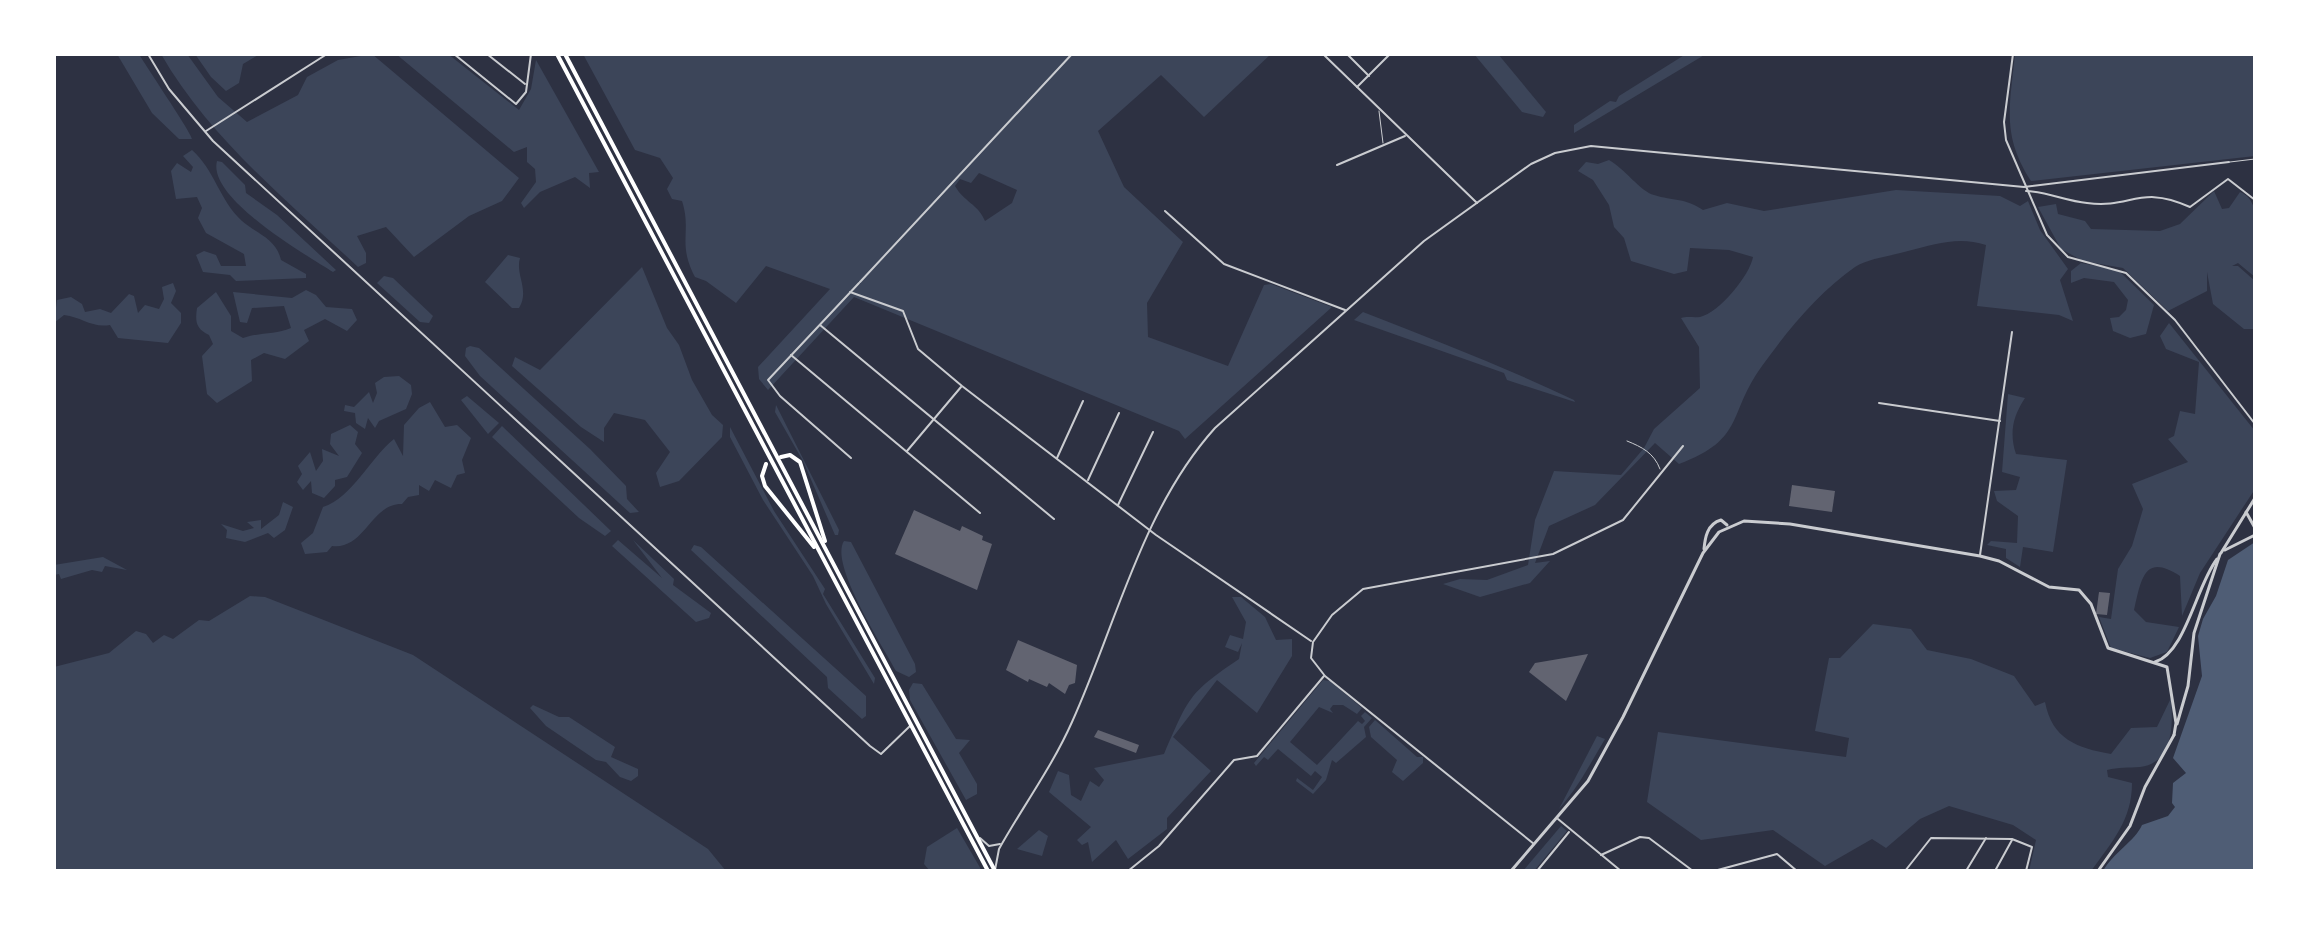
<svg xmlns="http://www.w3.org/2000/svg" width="2309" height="925" font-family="'Sofia Sans Condensed',sans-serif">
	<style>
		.green { fill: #3c4559; fill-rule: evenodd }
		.water { fill: #4f5d75 }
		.building { fill: #626471 }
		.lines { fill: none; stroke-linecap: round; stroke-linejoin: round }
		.service { stroke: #caccd0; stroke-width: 1 }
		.minor { stroke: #caccd0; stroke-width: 2 }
		.tertiary { stroke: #caccd0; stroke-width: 3 }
		.primary { stroke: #fff; stroke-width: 4 }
	</style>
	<rect width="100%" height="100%" fill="#2d3142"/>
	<g class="green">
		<path d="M117 54H139C147 68 191 132 192 139H179L152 113Z"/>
		<path d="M161 54H187L218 97 247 122 298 95 307 77 338 60 372 54 519 178 502 201 469 216 414 257 386 227 357 236 366 253V263L358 267C289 202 209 138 161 54Z"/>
		<polygon points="195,54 260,54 243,64 239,83 226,91 211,77"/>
		<polygon points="396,54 448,54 519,110 531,89 536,60 599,172 589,173 590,188 575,177 540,192 524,208 521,203 536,182 535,169 527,162 527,147 514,152"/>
		<path d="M583 54H1271L1204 117 1161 75 1098 131 1124 187 1183 242 1147 303 1148 337 1228 366 1264 285 1271 284 1332 307 1185 439 1179 431 854 297 768 390 759 379 758 367 830 289 766 266 736 303 706 281 695 277C677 243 692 232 682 201L672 199 667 189 673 178 660 158 635 150ZM979 173 1017 190 1012 203 985 221C978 204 964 202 955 186L960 179 971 183Z"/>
		<polygon points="1474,54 1498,54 1546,112 1543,117 1522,112"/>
		<polygon points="1686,54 1706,54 1574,133 1574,125 1610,101 1616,102 1619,96"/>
		<path d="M2015 54H2255V156L2031 181C2001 135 2010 105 2015 54Z"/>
		<path d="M192 150C214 169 220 201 242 221 257 234 276 238 281 260L306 274V278L236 281 230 275 203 272 196 255 204 251 216 255 221 266H246L244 254 206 233 198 218 202 208 197 197 176 199 171 171 177 163 191 172 193 167 183 156Z"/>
		<path d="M1609 160C1624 168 1641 192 1654 195 1673 201 1686 198 1703 210L1727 203 1764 211 1896 190 2000 196 2020 206 2028 201 2040 230 2068 269 2060 280 2073 321 2059 315 1977 306 1986 245C1959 236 1935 244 1908 251 1892 256 1869 258 1855 267 1820 291 1787 331 1762 366 1727 414 1746 439 1679 464L1655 443 1595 505 1549 526 1535 563 1550 561 1530 583 1480 597 1443 584 1460 579 1487 580 1528 565 1535 520 1554 471 1621 475 1644 448 1654 429 1700 388 1699 347 1681 318C1688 316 1693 318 1700 317 1719 313 1750 275 1753 257L1729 250 1690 248 1687 271 1674 274 1631 261 1624 238 1614 227 1609 205 1593 180 1578 171 1586 162 1598 164Z"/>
		<path d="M217 161 222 162 245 185 246 193 277 215 336 270 333 272C306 255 207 198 217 161Z"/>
		<path d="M2214 191 2222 209 2229 208 2240 192C2266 201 2255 255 2255 277L2238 263 2232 266H2238L2255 281V329H2244L2213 304 2207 272V291L2168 311 2123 268 2083 261 2061 249 2038 207 2056 204 2058 214 2085 221 2091 229 2160 231 2180 224Z"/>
		<path d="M508 255 520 258C515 275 530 290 519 308H512L485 282Z"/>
		<polygon points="2081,263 2118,270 2154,305 2146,334 2130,338 2113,331 2110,318 2119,317 2126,310 2128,300 2114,282 2084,278 2071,283 2071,271"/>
		<polygon points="642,267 667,328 679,345 692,380 712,415 723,425 722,437 679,481 660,487 656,473 670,452 645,420 614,413 604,428 604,442 581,427 512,366 515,357 540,370"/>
		<polygon points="384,276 393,278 433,316 429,323 420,322 377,283"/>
		<path d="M173 283 176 291 171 303 181 313V323L168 343 118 338 110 325C91 328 82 317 64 315L54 323 57 300 71 297 82 304 85 312 100 309 111 313 129 294 134 296 138 313 145 305 159 309 164 299 162 287Z"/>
		<path d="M306 290 316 295 326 307 352 309 357 320 347 331 325 319 304 330 309 341 285 359 264 353 251 360 252 381 217 403 207 394 202 356 213 344 209 335C196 329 195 322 197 308L216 292 231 316V331L243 338C260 332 275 335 291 328L284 306 252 308 247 323 240 322 233 292 292 298Z"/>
		<path d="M1363 312C1434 340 1505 367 1574 400L1575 402 1507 380 1504 373 1354 320Z"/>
		<path d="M2169 323 2255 431V489L2200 573 2182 616 2180 576C2144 552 2141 580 2134 610L2146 622 2179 627 2167 652 2150 658 2111 648 2099 617 2111 619 2118 569 2132 546 2143 509 2132 484 2188 462 2168 439 2174 436 2180 411 2195 414 2199 362 2166 349 2160 336Z"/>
		<polygon points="470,346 479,348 590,449 626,486 627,499 639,512 630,513 480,376 465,356 466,348"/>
		<polygon points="399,376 411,385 412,394 406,409 379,421 375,428 368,418 365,429 356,423 355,413 344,411 345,405 354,407 369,392 373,403 377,393 375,383 384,377"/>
		<path d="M2008 394 2025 398C2013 416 2009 433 2016 454L2067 460 2053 552 2023 547 2020 567 2006 558V549L1987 545 1991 541 2017 543 2018 516 1997 501 1994 491 2016 490 2020 477 2002 472Z"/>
		<polygon points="467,396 499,423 488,434 461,400"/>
		<path d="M430 402 445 427 457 425 471 438 462 460 465 473 457 475 451 488 435 480 429 491 419 485V495L408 497 402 504C371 503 365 550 332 546L327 552 305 554 301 543 313 533 323 507C352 498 370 458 394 439L403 456 404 425 419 408Z"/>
		<polygon points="776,405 839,530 838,535 835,535 803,461 775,412"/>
		<polygon points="350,425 358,432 355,444 362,453 347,477 335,480 335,486 324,498 312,493 311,481 303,490 297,482 302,474 298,466 310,452 316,471 323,461 322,449 339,456 330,444 331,434"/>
		<polygon points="502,426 611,531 605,536 579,518 492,437"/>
		<polygon points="730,427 774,511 825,589 823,594 875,678 874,684 826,604 813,576 763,500 730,437"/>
		<polygon points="283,502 293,507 285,530 274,538 268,533 245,542 226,538 227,530 221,524 243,531 254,528 247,522 261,520 261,529 279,515"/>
		<polygon points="618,540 662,578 633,540 674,579 673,585 711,613 709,618 696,622 612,546"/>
		<path d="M844 541 851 542 915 664 916 672 909 677 896 671C883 646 829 564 844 541Z"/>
		<polygon points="694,545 701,547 866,696 866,716 862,719 828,688 827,677 691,550"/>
		<polygon points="103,557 127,570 105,566 102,572 92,570 61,579 59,574 54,575 54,565"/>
		<polygon points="250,596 265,597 413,655 708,849 726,871 54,871 54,667 109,653 136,631 146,634 153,643 164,635 173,639 199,620 209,621"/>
		<path d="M1232 597H1241L1265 617 1276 640 1292 639V656L1257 713 1217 680 1173 737 1211 771 1167 818V829L1128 859 1116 840 1092 862 1088 842 1082 845 1077 840 1091 827 1049 792 1058 771 1069 775 1071 795 1081 801 1090 781 1099 787 1104 780 1094 768 1164 754C1189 698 1187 694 1239 659L1242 643 1238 652 1225 647 1230 635 1243 639 1246 622Z"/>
		<path d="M1873 624 1911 629 1927 650 1971 659 2014 676 2035 706 2045 702C2052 739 2077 748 2111 754L2131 728 2157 727 2171 698C2173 724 2174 763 2140 767 2128 768 2119 767 2107 770L2108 777 2132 783C2132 820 2112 842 2091 871H2029L2036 840 2013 825 1949 806 1920 819 1886 848 1872 839 1825 866 1773 830 1701 840 1647 802 1658 732 1846 757 1849 738 1815 731 1829 658H1840Z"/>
		<polygon points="1323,680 1330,681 1362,708 1357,714 1343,705 1333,705 1330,709 1333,713 1319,707 1290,742 1317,765 1358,721 1362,724 1365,721 1361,716 1365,712 1372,718 1364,727 1366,737 1336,763 1332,760 1326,780 1313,794 1296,781 1297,778 1313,790 1322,777 1315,771 1311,776 1278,749 1268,760 1264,757 1256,766 1254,763"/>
		<polygon points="913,683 922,684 956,739 970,740 959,753 977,784 977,794 966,800 910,700 909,690"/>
		<polygon points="533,705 559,717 569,717 615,747 611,757 638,769 638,776 631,781 620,777 606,762 596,760 546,726 530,708"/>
		<polygon points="1375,720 1417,757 1423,757 1423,763 1403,781 1392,772 1397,760 1371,737 1369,727"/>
		<path d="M1597 736 1605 739C1591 762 1580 785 1559 809Z"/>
		<polygon points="1561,826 1567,831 1534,871 1523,871"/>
		<polygon points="957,828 982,871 930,871 924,864 927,847"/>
		<polygon points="1039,830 1048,836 1042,856 1017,849"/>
	</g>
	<path class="water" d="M2255 542V871H2103C2113 853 2135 841 2142 825L2168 816 2175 807 2172 803 2173 783 2186 773 2173 758 2202 676 2198 636 2203 619 2216 596 2228 560Z"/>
	<g class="building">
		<polygon points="1792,485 1835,491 1832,512 1789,506"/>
		<polygon points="914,510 960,531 962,526 983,536 982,540 992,544 977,590 895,554"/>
		<polygon points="2099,592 2110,593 2107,615 2096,614"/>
		<polygon points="1018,640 1077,665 1075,683 1069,685 1065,694 1049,683 1047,687 1029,679 1028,682 1006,670"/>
		<polygon points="1588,654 1566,701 1529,672 1535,663"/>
		<polygon points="1098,730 1139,745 1136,753 1094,737"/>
	</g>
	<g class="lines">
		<g class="service">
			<polyline points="1379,111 1383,143"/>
			<polyline points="2230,162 2255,159"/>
			<path d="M1627 441C1642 447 1654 453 1660 469"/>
		</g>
		<g class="minor">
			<polyline points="148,54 169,89 213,141 870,746 881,754 911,725"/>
			<polyline points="454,54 516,104 526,92 531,54"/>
			<polyline points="487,54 525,84"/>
			<polyline points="1323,54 1477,203"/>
			<polyline points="1347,54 1369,76"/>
			<polyline points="2013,54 2004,122 2006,140 2047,235 2068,257 2126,273 2175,320 2255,424"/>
			<polyline points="1357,87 1390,54"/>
			<polyline points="206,131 327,54"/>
			<polyline points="1337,165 1405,136"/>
			<path d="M2026 191C2048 192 2066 201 2087 203 2132 209 2139 184 2190 207L2228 179 2255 200"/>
			<polyline points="1165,211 1224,264 1345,310"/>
			<polyline points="860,282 1072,54"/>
			<polyline points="850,292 903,311 918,349 962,386 1156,535 1311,641"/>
			<polyline points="820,325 1054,519"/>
			<polyline points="791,355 980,513"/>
			<polyline points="1879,403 2000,421"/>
			<polyline points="907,451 961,387"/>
			<polyline points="851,458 780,396 768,380 859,283"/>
			<polyline points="1057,458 1083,401"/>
			<polyline points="1088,480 1119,413"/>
			<polyline points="1118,505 1153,432"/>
			<polyline points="1980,555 2012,332"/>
			<polyline points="1558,819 1621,871"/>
			<polyline points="980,838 989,846 1000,844"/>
			<polyline points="1534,844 1325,676 1311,658 1313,642 1332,615 1363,589 1553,554 1623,520 1683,446"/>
			<polyline points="1601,855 1640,837 1649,838 1693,871"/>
			<path d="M995 870 999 849C1023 806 1052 767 1072 722 1116 625 1142 509 1215 428L1424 241 1531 164 1555 153 1591 146 2024 187 2229 162"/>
			<polyline points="1128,871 1159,846 1234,760 1257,756 1324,676"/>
			<polyline points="1537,871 1569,832"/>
			<polyline points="1714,871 1777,854 1797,871"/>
			<polyline points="1905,871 1931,838 2012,839 2032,847 2026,871"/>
			<polyline points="1966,871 1986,838"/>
			<polyline points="1995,871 2012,840"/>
		</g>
		<g class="tertiary">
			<polyline points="2246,512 2255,528"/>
			<path d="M1704 549C1705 538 1707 524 1721 520L1727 525"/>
			<polyline points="2225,550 2255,535"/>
			<polyline points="2221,553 2255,498"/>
			<path d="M2155 662C2186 652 2196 586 2217 559"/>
			<polyline points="2177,724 2188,686 2194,633 2220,554"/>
			<polyline points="1511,871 1588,781 1623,717 1703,553 1719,532 1744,521 1790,524 1980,556 1999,561 2049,587 2079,590 2091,604 2108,648 2167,667 2176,723 2174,735"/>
			<polyline points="2098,871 2130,826 2145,787 2174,735"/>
		</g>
		<g class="primary">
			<polyline points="557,54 988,871"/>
			<polyline points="565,54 995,871"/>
			<polyline points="781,457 790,455 800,462 825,541"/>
			<polyline points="766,464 762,476 765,486 814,547"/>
		</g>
	</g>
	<rect width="2309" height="925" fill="none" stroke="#ffffff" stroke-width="112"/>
</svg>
